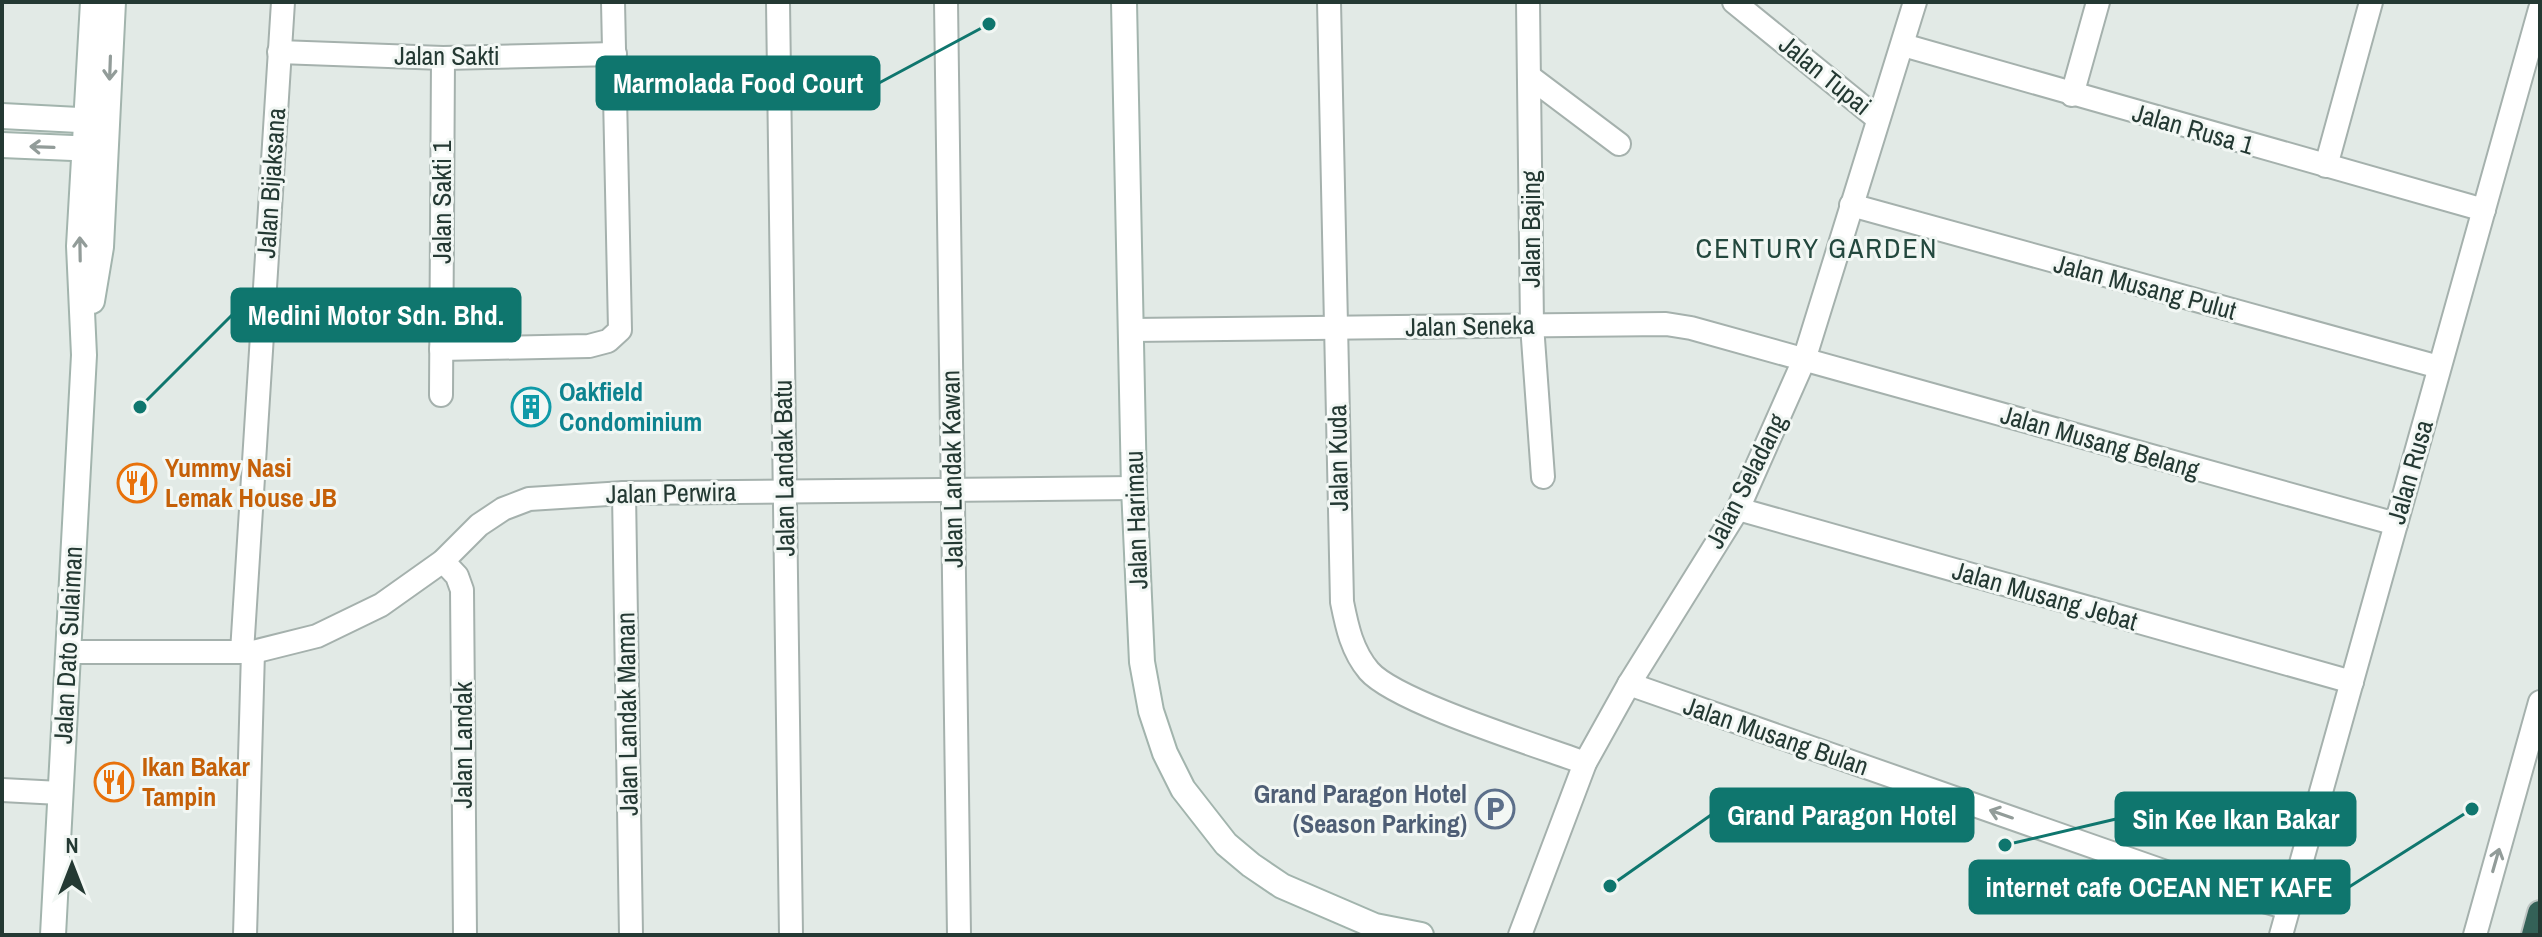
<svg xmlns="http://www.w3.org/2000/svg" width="2542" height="937" font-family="'Archivo Narrow',sans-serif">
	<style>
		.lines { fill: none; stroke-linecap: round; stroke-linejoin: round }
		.street-casing { stroke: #a5b1ad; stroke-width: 26 }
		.secondary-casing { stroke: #a2b4ad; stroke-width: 28 }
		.highway-casing { stroke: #bdc4c2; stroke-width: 28 }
		.street { stroke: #fff; stroke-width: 22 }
		.secondary { stroke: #fff; stroke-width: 24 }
		.highway { stroke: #346157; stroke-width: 24 }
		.oneway { stroke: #929c99 }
		.labels { text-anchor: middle; stroke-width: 6; stroke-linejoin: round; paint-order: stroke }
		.street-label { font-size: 26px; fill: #243933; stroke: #f2f7f4 }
		.culture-label { font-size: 26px; font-weight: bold; fill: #0d838f; stroke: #f2f7f4; text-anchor: start }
		.food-label { font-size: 26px; font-weight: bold; fill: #c56008; stroke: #f2f7f4; text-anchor: start }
		.service-label { font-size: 26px; font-weight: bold; fill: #4e5e75; stroke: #f2f7f4; text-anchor: end }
		.neighbourhood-label { font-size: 28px; letter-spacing: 2px; fill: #23483e; stroke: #f2f7f4 }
		.leader { fill: none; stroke: #0f766e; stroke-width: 3 }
		.callout-dot { fill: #0f766e; stroke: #f2f7f4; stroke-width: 3 }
		.callout { fill: #0f766e; stroke: #0f766e; stroke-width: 3 }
		.callout-label { font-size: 28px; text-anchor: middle; font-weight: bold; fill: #fff }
	</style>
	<rect width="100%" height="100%" fill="#e2eae6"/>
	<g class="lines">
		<g class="street-casing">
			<g id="street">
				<polyline points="778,2 791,935"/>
				<polyline points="946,2 959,935"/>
				<path d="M1329 2 1342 602C1347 627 1352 651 1369 671 1396 702 1539 746 1585 763"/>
				<polyline points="1528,2 1532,325 1543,477"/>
				<polyline points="1734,2 1878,119"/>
				<polyline points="1903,45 2484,210"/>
				<polyline points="279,52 443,58 615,54"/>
				<polyline points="1530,77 1619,144"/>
				<polyline points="2072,95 2098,2"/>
				<polyline points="2326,166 2371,2"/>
				<polyline points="1851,205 2439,367"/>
				<polyline points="1131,330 1666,324 1691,328 2396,524"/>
				<polyline points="441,349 589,346 608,341 620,330 613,2"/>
				<polyline points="441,395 443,58"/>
				<polyline points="624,493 631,935"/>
				<polyline points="1738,509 2352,682"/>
				<polyline points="443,561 457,576 462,590 465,935"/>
				<polyline points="68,652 253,652 317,636 381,605 443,561 479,525 503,509 529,499 624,493 1134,488"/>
				<polyline points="242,652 283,2"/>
				<polyline points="1629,684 2180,877 2288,908"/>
				<polyline points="2,790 60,793"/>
				<polyline points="245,935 253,652"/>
				<polyline points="1520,935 1585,763 1629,684 1738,509 1804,360 1915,2"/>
				<polyline points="2281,935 2540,9"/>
				<polyline points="2475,935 2540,702"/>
			</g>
		</g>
		<g class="secondary-casing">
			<g id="secondary">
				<polyline points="1124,2 1134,488 1142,662 1151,711 1165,753 1183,789 1226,844 1251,865 1282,886 1375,926 1421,935"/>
				<polyline points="2,116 98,121"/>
				<polyline points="2,145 96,149"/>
				<polyline points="92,301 101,247 113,2"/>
				<polyline points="53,935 84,355 79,246 93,2"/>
			</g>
		</g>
		<g class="highway-casing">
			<polyline id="highway" points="2534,935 2540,913"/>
		</g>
		<use href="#street" class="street"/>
		<use href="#secondary" class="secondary"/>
		<use href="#highway" class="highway"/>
	</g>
	<defs><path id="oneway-shaft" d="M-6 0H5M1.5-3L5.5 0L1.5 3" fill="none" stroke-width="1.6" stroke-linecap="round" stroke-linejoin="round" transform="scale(2)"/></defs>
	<g class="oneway">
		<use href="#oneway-shaft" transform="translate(110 68) rotate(92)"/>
		<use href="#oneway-shaft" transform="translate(42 147) rotate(-178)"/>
		<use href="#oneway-shaft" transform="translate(80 249) rotate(-91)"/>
		<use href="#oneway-shaft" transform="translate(2001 814) rotate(-161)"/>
		<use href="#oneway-shaft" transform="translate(2496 860) rotate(-74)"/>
	</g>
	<defs>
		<g id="building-ring" transform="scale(2)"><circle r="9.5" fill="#f2f7f4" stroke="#0f9aa8" stroke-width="1.5"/><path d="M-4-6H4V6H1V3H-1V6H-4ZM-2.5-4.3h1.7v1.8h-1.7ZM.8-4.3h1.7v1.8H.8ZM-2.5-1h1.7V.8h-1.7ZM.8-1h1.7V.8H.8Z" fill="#0f9aa8"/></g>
		<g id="restaurant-ring" transform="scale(2)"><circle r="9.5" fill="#f2f7f4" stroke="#e8710a" stroke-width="1.5"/><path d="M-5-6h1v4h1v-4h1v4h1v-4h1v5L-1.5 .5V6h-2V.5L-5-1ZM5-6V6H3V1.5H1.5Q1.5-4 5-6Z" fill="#e8710a"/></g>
		<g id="parking-ring" transform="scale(2)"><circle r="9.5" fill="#f2f7f4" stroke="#5c6f8a" stroke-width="1.5"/><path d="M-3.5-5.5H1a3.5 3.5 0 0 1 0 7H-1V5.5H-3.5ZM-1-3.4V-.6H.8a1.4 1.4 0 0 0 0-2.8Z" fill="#5c6f8a"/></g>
	</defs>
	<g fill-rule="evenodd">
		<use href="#building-ring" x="531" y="407"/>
		<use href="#restaurant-ring" x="137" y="483"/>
		<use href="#restaurant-ring" x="114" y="782"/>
		<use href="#parking-ring" x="1495" y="809"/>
	</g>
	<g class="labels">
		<g class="street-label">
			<text x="447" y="65">Jalan Sakti</text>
			<text transform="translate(1825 75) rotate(39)" y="9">Jalan Tupai</text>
			<text transform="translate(2193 129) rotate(16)" y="9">Jalan Rusa 1</text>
			<text transform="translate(271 183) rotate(-86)" y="9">Jalan Bijaksana</text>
			<text transform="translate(442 202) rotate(-90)" y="9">Jalan Sakti 1</text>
			<text transform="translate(1531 229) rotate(-90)" y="9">Jalan Bajing</text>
			<text transform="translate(2145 287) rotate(15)" y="9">Jalan Musang Pulut</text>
			<text transform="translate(1470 326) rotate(-1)" y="9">Jalan Seneka</text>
			<text transform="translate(2100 442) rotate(16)" y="9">Jalan Musang Belang</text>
			<text transform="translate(1338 458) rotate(-91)" y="9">Jalan Kuda</text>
			<text transform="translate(784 468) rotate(-91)" y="9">Jalan Landak Batu</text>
			<text transform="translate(952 469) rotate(-91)" y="9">Jalan Landak Kawan</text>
			<text transform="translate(2410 472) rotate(-74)" y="9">Jalan Rusa</text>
			<text transform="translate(1746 481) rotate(-63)" y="9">Jalan Seladang</text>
			<text transform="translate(671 493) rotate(-1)" y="9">Jalan Perwira</text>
			<text transform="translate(1136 520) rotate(-92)" y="9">Jalan Harimau</text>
			<text transform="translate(2045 596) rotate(16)" y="9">Jalan Musang Jebat</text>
			<text transform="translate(68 645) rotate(-87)" y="9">Jalan Dato Sulaiman</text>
			<text transform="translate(627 714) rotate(-91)" y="9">Jalan Landak Maman</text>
			<text transform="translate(1776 736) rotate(19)" y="9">Jalan Musang Bulan</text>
			<text transform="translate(463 745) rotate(-90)" y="9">Jalan Landak</text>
		</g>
		<g class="culture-label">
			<text x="559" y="401">Oakfield<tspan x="559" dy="30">Condominium</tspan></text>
		</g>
		<g class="food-label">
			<text x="165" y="477">Yummy Nasi<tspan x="165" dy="30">Lemak House JB</tspan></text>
			<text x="142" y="776">Ikan Bakar<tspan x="142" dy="30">Tampin</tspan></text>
		</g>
		<g class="service-label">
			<text x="1467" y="803">Grand Paragon Hotel<tspan x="1467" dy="30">(Season Parking)</tspan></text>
		</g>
		<g class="neighbourhood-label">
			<text x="1817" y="258">CENTURY GARDEN</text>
		</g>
	</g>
	<path class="leader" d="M989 24L879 83M140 407L232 315M1610 886L1711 815M2005 845L2116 819M2472 809L2349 887"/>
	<g class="callout-dot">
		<circle cx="989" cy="24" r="8"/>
		<circle cx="140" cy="407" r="8"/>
		<circle cx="1610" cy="886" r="8"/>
		<circle cx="2005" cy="845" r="8"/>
		<circle cx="2472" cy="809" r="8"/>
	</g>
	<g class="callout">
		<rect x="597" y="57" width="282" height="52" rx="8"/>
		<rect x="232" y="289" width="288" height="52" rx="8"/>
		<rect x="1711" y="789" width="262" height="52" rx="8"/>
		<rect x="2116" y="793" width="239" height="52" rx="8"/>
		<rect x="1970" y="861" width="379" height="52" rx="8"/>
	</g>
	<g class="callout-label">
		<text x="738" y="93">Marmolada Food Court</text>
		<text x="376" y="325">Medini Motor Sdn. Bhd.</text>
		<text x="1842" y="825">Grand Paragon Hotel</text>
		<text x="2236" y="829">Sin Kee Ikan Bakar</text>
		<text x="2159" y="897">internet cafe OCEAN NET KAFE</text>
	</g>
	<rect width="2542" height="937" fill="none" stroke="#243933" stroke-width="8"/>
	<g transform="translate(72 865)" stroke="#f2f7f4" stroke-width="6" paint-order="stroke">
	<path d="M0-6L14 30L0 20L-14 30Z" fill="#243933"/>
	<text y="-12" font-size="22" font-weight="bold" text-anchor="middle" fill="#243933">N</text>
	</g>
</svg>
